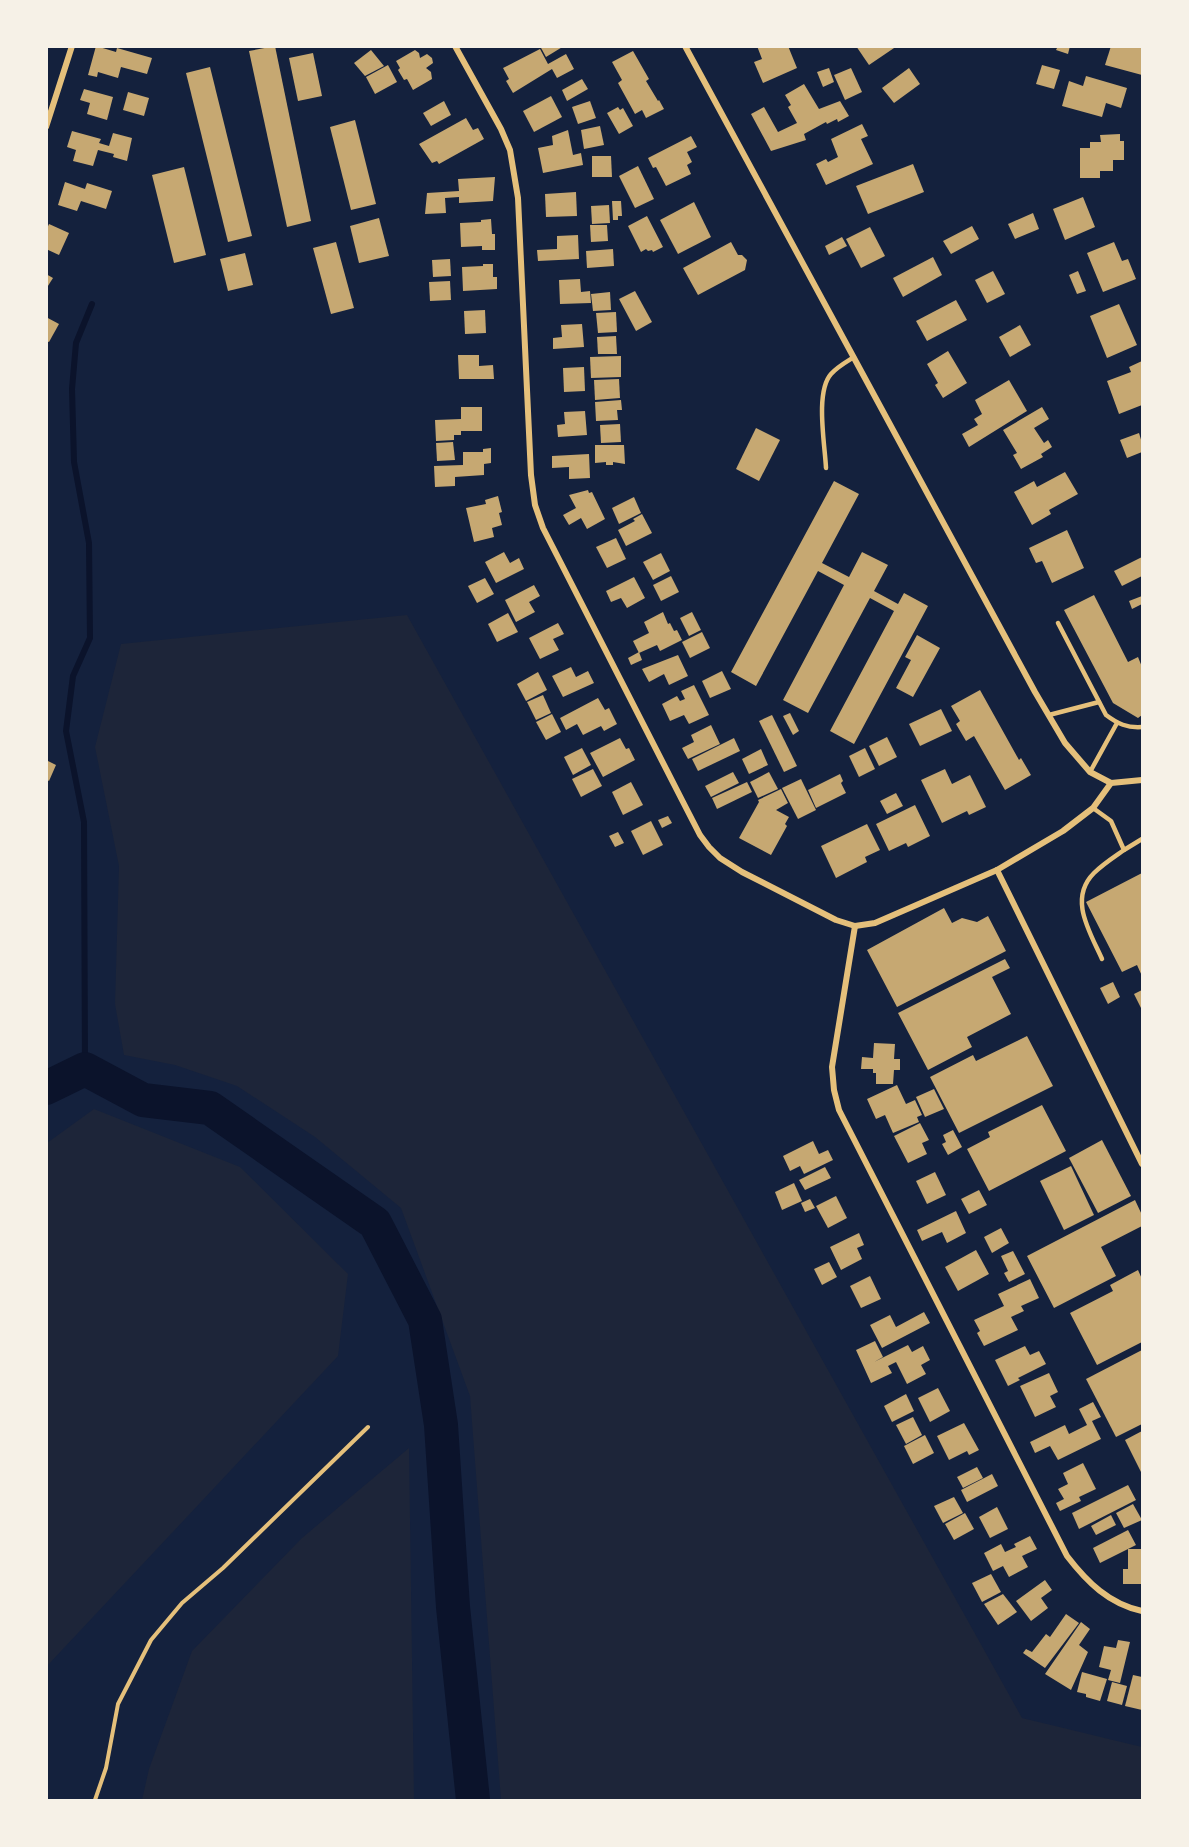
<svg xmlns="http://www.w3.org/2000/svg" width="1189" height="1847" font-family="Poppins,sans-serif">
	<style>
		.green { fill: #1d2539 }
		.lines { fill: none; stroke-linecap: round; stroke-linejoin: round }
		.stream { stroke: #0b132b; stroke-width: 6 }
		.river { stroke: #0b132b; stroke-width: 34 }
		.building { fill: #c6a872 }
		.path { stroke: #e5c07b; stroke-width: 4 }
		.service { stroke: #e5c07b; stroke-width: 4.5 }
		.minor { stroke: #e5c07b; stroke-width: 6 }
	</style>
	<rect width="100%" height="100%" fill="#14213d"/>
	<g class="green">
		<polygon points="407,615 1022,1718 1142,1747 1142,1800 501,1800 470,1396 401,1208 315,1137 237,1086 175,1065 124,1055 115,1004 119,866 95,747 121,644"/>
		<polygon points="94,1109 240,1167 348,1274 338,1356 47,1666 47,1143"/>
		<polygon points="409,1448 414,1800 142,1800 149,1769 192,1651 302,1538"/>
	</g>
	<g class="lines">
		<polyline class="stream" points="85,1069 84,822 66,731 73,676 90,638 89,543 74,462 72,389 76,343 92,304"/>
		<polyline class="river" points="46,1088 85,1069 143,1100 210,1108 375,1223 425,1320 441,1425 453,1607 473,1800"/>
	</g>
	<g class="building">
		<polygon points="96,46 116,52 117,48 152,58 147,74 121,67 118,78 98,72 97,77 88,75"/>
		<polygon points="275,46 311,221 287,227 249,51"/>
		<polygon points="540,46 564,46 546,57"/>
		<polygon points="757,46 788,46 797,68 763,83 754,62 762,59"/>
		<polygon points="856,46 897,46 869,65"/>
		<polygon points="1058,46 1070,46 1068,54 1056,50"/>
		<polygon points="1111,46 1142,46 1142,75 1105,65"/>
		<polygon points="540,49 548,64 566,54 574,69 557,78 552,69 513,93 506,81 509,79 503,68"/>
		<polygon points="371,50 384,66 365,76 354,63"/>
		<polygon points="415,50 419,53 420,58 427,54 432,58 433,63 426,68 431,72 432,79 413,90 407,79 404,80 398,70 400,68 396,61"/>
		<polygon points="633,51 649,79 646,81 658,101 659,100 664,109 646,118 642,110 635,114 618,83 622,80 612,62"/>
		<polygon points="313,53 322,96 298,101 289,58"/>
		<polygon points="388,65 397,82 375,94 366,77"/>
		<polygon points="1042,65 1060,70 1054,89 1036,84"/>
		<polygon points="210,67 252,236 228,242 186,73"/>
		<polygon points="829,68 834,82 823,87 817,72"/>
		<polygon points="851,68 862,92 845,100 834,75"/>
		<polygon points="909,68 920,84 894,103 882,88"/>
		<polygon points="1086,76 1127,88 1121,108 1106,103 1102,117 1062,106 1069,81 1083,86"/>
		<polygon points="582,79 588,89 567,101 562,90"/>
		<polygon points="804,84 819,109 840,101 849,116 838,122 837,119 827,124 826,122 804,134 806,140 771,151 751,114 764,107 778,132 797,123 788,107 791,105 785,95"/>
		<polygon points="84,89 113,97 107,120 87,114 90,103 80,100"/>
		<polygon points="128,92 149,98 144,116 123,110"/>
		<polygon points="551,96 562,117 534,132 523,111"/>
		<polygon points="444,101 451,115 431,126 423,113"/>
		<polygon points="590,101 596,118 578,124 572,107"/>
		<polygon points="618,107 620,110 623,108 633,126 619,134 607,113"/>
		<polygon points="466,118 473,130 478,128 484,139 439,164 437,161 432,163 419,144"/>
		<polygon points="355,120 376,204 351,210 330,127"/>
		<polygon points="862,124 868,136 861,139 873,164 826,185 816,164 826,159 828,162 838,157 831,139"/>
		<polygon points="600,126 604,145 584,149 581,130"/>
		<polygon points="568,130 573,155 581,153 583,165 543,173 538,148 553,145 552,136"/>
		<polygon points="72,131 101,139 99,143 109,146 113,133 132,138 127,161 113,157 114,154 98,150 93,166 73,161 76,150 67,147"/>
		<polygon points="1120,134 1120,141 1124,141 1124,160 1113,160 1113,171 1100,171 1100,178 1080,178 1080,148 1090,148 1090,142 1101,142 1100,135"/>
		<polygon points="691,136 697,147 687,152 692,162 687,165 691,174 666,186 656,167 653,168 648,158"/>
		<polygon points="592,156 611,156 612,177 592,177"/>
		<polygon points="913,164 924,192 868,214 856,186"/>
		<polygon points="638,166 654,199 635,208 619,176"/>
		<polygon points="184,167 206,255 174,263 152,175"/>
		<polygon points="495,177 493,201 459,203 459,197 445,198 446,213 425,214 427,193 459,191 458,179"/>
		<polygon points="65,182 85,189 87,183 112,191 106,209 81,201 77,211 58,205"/>
		<polygon points="576,192 577,216 546,217 545,194"/>
		<polygon points="1083,197 1095,227 1065,240 1053,209"/>
		<polygon points="612,201 621,201 622,216 618,216 618,220 613,220"/>
		<polygon points="694,202 711,237 678,254 660,220"/>
		<polygon points="609,205 610,223 592,224 591,206"/>
		<polygon points="1033,213 1039,229 1015,239 1008,224"/>
		<polygon points="647,216 663,247 653,252 652,250 648,251 646,249 641,252 628,226"/>
		<polygon points="379,218 389,256 359,263 350,226"/>
		<polygon points="491,219 492,234 495,234 495,250 482,250 482,246 461,247 460,223 481,222 481,220"/>
		<polygon points="49,224 69,233 59,255 46,249 46,231"/>
		<polygon points="590,225 607,225 608,241 591,242"/>
		<polygon points="972,226 979,239 951,254 943,241"/>
		<polygon points="870,227 885,256 861,268 846,239"/>
		<polygon points="578,235 579,259 538,261 537,250 557,249 557,236"/>
		<polygon points="842,237 847,246 829,255 825,246"/>
		<polygon points="336,242 354,308 331,314 313,248"/>
		<polygon points="731,242 738,255 742,255 747,260 745,270 698,295 683,268"/>
		<polygon points="1114,242 1122,261 1128,259 1136,279 1103,292 1087,253"/>
		<polygon points="613,249 614,266 587,268 586,251"/>
		<polygon points="245,253 253,285 228,291 220,259"/>
		<polygon points="933,257 942,275 903,297 893,278"/>
		<polygon points="450,259 451,276 433,277 432,260"/>
		<polygon points="483,264 493,264 493,277 497,277 497,289 463,291 462,267 483,266"/>
		<polygon points="993,271 1005,294 987,303 975,280"/>
		<polygon points="1078,271 1086,291 1077,294 1069,275"/>
		<polygon points="46,274 53,278 46,289"/>
		<polygon points="580,279 581,292 590,291 591,303 560,304 559,280"/>
		<polygon points="450,281 451,300 430,301 429,282"/>
		<polygon points="635,291 652,322 636,331 619,299"/>
		<polygon points="610,292 611,310 593,311 591,294"/>
		<polygon points="956,300 967,320 927,341 916,321"/>
		<polygon points="1119,304 1137,345 1107,358 1090,316"/>
		<polygon points="485,310 486,333 465,334 464,311"/>
		<polygon points="616,312 617,332 598,333 596,313"/>
		<polygon points="46,317 59,324 49,342 46,341"/>
		<polygon points="582,324 584,347 553,349 553,338 562,337 561,325"/>
		<polygon points="1020,325 1031,345 1010,357 999,337"/>
		<polygon points="616,336 617,354 598,354 597,337"/>
		<polygon points="948,351 967,383 943,398 935,385 938,383 927,364"/>
		<polygon points="458,355 479,355 479,366 493,365 494,379 459,379"/>
		<polygon points="621,356 621,377 591,378 590,357"/>
		<polygon points="1142,361 1142,405 1119,414 1107,381 1131,372 1129,367"/>
		<polygon points="584,367 585,391 564,392 563,368"/>
		<polygon points="619,379 620,398 595,400 594,380"/>
		<polygon points="1009,380 1027,411 969,447 962,434 978,425 974,419 982,414 975,400"/>
		<polygon points="621,400 622,410 617,410 618,420 596,421 595,402"/>
		<polygon points="461,407 482,407 482,431 461,431 461,435 454,435 454,440 436,441 435,420 461,419"/>
		<polygon points="1042,407 1049,419 1034,428 1044,443 1048,440 1052,447 1041,454 1043,457 1021,469 1013,455 1017,453 1003,430"/>
		<polygon points="585,411 587,435 558,437 557,425 565,424 564,412"/>
		<polygon points="620,424 621,442 601,443 600,425"/>
		<polygon points="756,428 780,440 759,481 736,469"/>
		<polygon points="1139,433 1142,443 1142,452 1127,458 1120,440"/>
		<polygon points="453,442 455,460 437,461 436,443"/>
		<polygon points="595,445 624,445 625,464 613,462 613,465 606,465 606,462 595,463"/>
		<polygon points="491,448 491,463 484,464 484,475 455,477 455,486 435,487 434,466 463,465 463,452 483,452 483,449"/>
		<polygon points="589,454 590,478 569,479 569,467 552,468 552,456"/>
		<polygon points="1065,472 1078,494 1049,510 1051,514 1032,525 1014,492 1034,481 1037,487"/>
		<polygon points="834,481 859,494 822,563 849,577 862,552 888,565 874,591 898,604 904,593 928,606 854,744 830,731 894,611 870,598 808,713 783,700 844,585 818,571 756,686 731,672"/>
		<polygon points="588,490 589,493 592,492 605,519 587,529 581,518 569,525 563,515 576,508 569,495"/>
		<polygon points="498,496 502,512 499,513 502,525 492,528 494,537 474,542 466,508 486,504 485,500"/>
		<polygon points="634,497 641,513 619,524 612,508"/>
		<polygon points="642,514 652,533 626,546 618,530 635,521 633,519"/>
		<polygon points="1067,530 1084,568 1052,583 1042,561 1036,563 1029,548"/>
		<polygon points="616,538 626,559 607,568 596,547"/>
		<polygon points="504,552 510,563 519,558 524,569 496,583 485,562"/>
		<polygon points="661,553 670,571 653,580 643,562"/>
		<polygon points="1142,557 1142,576 1122,586 1114,571"/>
		<polygon points="671,576 679,592 661,601 653,585"/>
		<polygon points="634,577 645,598 627,608 621,598 611,602 606,591"/>
		<polygon points="485,578 494,594 477,603 468,586"/>
		<polygon points="534,585 540,596 529,602 535,612 516,622 505,600"/>
		<polygon points="1094,595 1128,662 1138,657 1142,667 1142,715 1138,718 1113,703 1064,610"/>
		<polygon points="1142,596 1142,604 1132,609 1129,601"/>
		<polygon points="663,612 668,624 670,623 674,631 677,630 682,640 660,651 657,645 639,653 633,641 649,633 644,622"/>
		<polygon points="692,612 701,630 689,636 680,618"/>
		<polygon points="508,613 518,632 497,642 488,624"/>
		<polygon points="558,623 564,634 553,639 559,650 540,659 529,638"/>
		<polygon points="702,632 710,648 690,658 682,642"/>
		<polygon points="917,635 940,648 913,697 896,688 911,660 905,657"/>
		<polygon points="639,652 642,660 631,665 628,658"/>
		<polygon points="678,655 688,676 669,685 664,674 649,682 642,669"/>
		<polygon points="571,667 576,677 588,671 594,683 563,697 552,676"/>
		<polygon points="722,671 731,689 710,698 702,681"/>
		<polygon points="538,672 547,690 526,701 517,684"/>
		<polygon points="694,685 709,715 689,724 684,715 670,721 662,704 677,696 680,701 685,699 681,691"/>
		<polygon points="980,690 1019,760 1021,758 1031,775 1005,790 974,736 966,741 956,724 960,721 951,706"/>
		<polygon points="543,695 551,713 536,720 527,702"/>
		<polygon points="598,698 605,710 609,708 617,724 604,731 601,726 583,735 577,724 566,730 560,718"/>
		<polygon points="941,709 952,731 920,746 909,724"/>
		<polygon points="790,713 799,731 793,735 783,716"/>
		<polygon points="552,714 561,732 546,740 536,722"/>
		<polygon points="772,715 797,766 784,772 759,721"/>
		<polygon points="711,725 720,744 688,759 682,748 694,742 691,735"/>
		<polygon points="887,737 897,757 879,766 869,746"/>
		<polygon points="620,738 626,749 629,748 635,760 603,777 590,753"/>
		<polygon points="734,738 740,751 698,771 692,759"/>
		<polygon points="582,748 591,765 573,775 564,757"/>
		<polygon points="865,748 875,769 859,777 849,756"/>
		<polygon points="761,749 768,765 749,774 742,759"/>
		<polygon points="46,760 56,765 49,781 46,779"/>
		<polygon points="593,769 602,786 581,797 572,779"/>
		<polygon points="945,769 952,784 970,775 986,807 969,815 967,811 942,823 921,780"/>
		<polygon points="733,772 739,783 711,797 705,786"/>
		<polygon points="769,772 778,789 758,798 750,782"/>
		<polygon points="840,774 843,781 841,783 846,793 816,808 808,790"/>
		<polygon points="801,779 816,810 798,819 782,788"/>
		<polygon points="631,782 643,805 623,815 612,792"/>
		<polygon points="747,782 752,792 717,809 712,798"/>
		<polygon points="781,789 788,803 776,810 789,817 785,824 787,826 771,855 739,838 759,802 758,800"/>
		<polygon points="896,793 903,806 887,814 880,801"/>
		<polygon points="915,805 930,836 908,847 906,843 889,851 876,824"/>
		<polygon points="668,816 672,823 662,828 658,820"/>
		<polygon points="651,821 663,845 643,855 631,831"/>
		<polygon points="867,824 880,850 865,857 867,862 836,878 821,846"/>
		<polygon points="618,832 624,843 615,847 609,836"/>
		<polygon points="1142,873 1142,976 1137,965 1122,972 1086,902"/>
		<polygon points="944,908 952,923 962,918 977,922 988,916 1006,951 897,1007 867,950"/>
		<polygon points="1005,959 1010,968 992,977 1011,1014 967,1037 972,1047 928,1070 898,1013"/>
		<polygon points="1113,982 1120,997 1108,1004 1100,988"/>
		<polygon points="1142,990 1142,1010 1134,994"/>
		<polygon points="1027,1036 1053,1086 959,1133 930,1077 973,1055 976,1061"/>
		<polygon points="874,1043 895,1044 894,1059 900,1059 900,1070 894,1070 893,1084 876,1084 876,1073 873,1073 873,1069 861,1069 862,1057 873,1058"/>
		<polygon points="897,1085 906,1104 915,1100 922,1115 917,1117 919,1122 893,1133 885,1115 876,1119 867,1099"/>
		<polygon points="934,1089 944,1109 925,1117 916,1097"/>
		<polygon points="1042,1105 1066,1151 989,1191 967,1149 990,1137 988,1132"/>
		<polygon points="920,1123 929,1140 922,1143 927,1154 908,1163 894,1136"/>
		<polygon points="953,1130 962,1147 948,1155 942,1144 946,1142 943,1135"/>
		<polygon points="1102,1140 1131,1196 1098,1213 1069,1158"/>
		<polygon points="813,1141 819,1154 828,1150 833,1160 804,1174 800,1166 790,1171 783,1156"/>
		<polygon points="1071,1166 1094,1215 1064,1230 1040,1181"/>
		<polygon points="825,1167 831,1178 805,1190 799,1180"/>
		<polygon points="935,1172 946,1195 927,1204 916,1181"/>
		<polygon points="794,1183 802,1201 782,1210 775,1192"/>
		<polygon points="979,1190 987,1205 969,1214 961,1199"/>
		<polygon points="836,1196 847,1218 828,1228 816,1206"/>
		<polygon points="810,1199 815,1208 805,1212 801,1203"/>
		<polygon points="1135,1200 1142,1215 1142,1226 1101,1247 1116,1276 1054,1308 1027,1256"/>
		<polygon points="956,1211 966,1233 947,1243 942,1232 922,1241 917,1230"/>
		<polygon points="1001,1228 1009,1243 992,1253 984,1237"/>
		<polygon points="859,1233 864,1245 857,1248 862,1259 841,1270 830,1247"/>
		<polygon points="976,1250 989,1274 958,1291 945,1267"/>
		<polygon points="1013,1251 1025,1274 1009,1282 1004,1273 1008,1271 1001,1256"/>
		<polygon points="829,1262 837,1277 822,1285 814,1269"/>
		<polygon points="1138,1270 1142,1279 1142,1342 1097,1365 1070,1313 1113,1291 1110,1285"/>
		<polygon points="870,1276 881,1299 861,1308 850,1286"/>
		<polygon points="1030,1279 1039,1298 1021,1306 1024,1311 1011,1317 1018,1330 984,1346 977,1333 980,1331 974,1320 1004,1306 998,1294"/>
		<polygon points="924,1312 930,1323 882,1348 870,1325 890,1315 896,1327"/>
		<polygon points="875,1341 883,1357 874,1362 908,1345 912,1352 923,1346 930,1360 921,1365 926,1374 907,1384 896,1362 888,1366 892,1373 871,1383 856,1350"/>
		<polygon points="1025,1346 1030,1355 1039,1351 1046,1364 1018,1378 1020,1380 1008,1386 995,1360"/>
		<polygon points="1142,1350 1142,1424 1116,1437 1086,1379"/>
		<polygon points="1049,1373 1058,1392 1050,1396 1056,1407 1035,1417 1020,1386"/>
		<polygon points="938,1388 950,1411 930,1422 918,1398"/>
		<polygon points="906,1394 914,1411 892,1422 884,1406"/>
		<polygon points="1093,1402 1101,1417 1092,1421 1101,1439 1058,1460 1050,1446 1035,1453 1030,1442 1065,1425 1069,1434 1087,1425 1079,1409"/>
		<polygon points="913,1417 922,1435 906,1444 896,1425"/>
		<polygon points="964,1423 979,1450 969,1455 967,1451 949,1460 937,1436"/>
		<polygon points="1142,1431 1142,1474 1125,1440"/>
		<polygon points="925,1435 934,1453 913,1464 904,1446"/>
		<polygon points="1083,1463 1096,1489 1079,1497 1081,1501 1060,1511 1056,1503 1064,1499 1058,1489 1068,1484 1063,1473"/>
		<polygon points="977,1467 983,1478 963,1488 957,1477"/>
		<polygon points="992,1474 998,1486 967,1502 961,1490"/>
		<polygon points="1128,1485 1136,1500 1079,1529 1072,1513"/>
		<polygon points="954,1497 963,1513 943,1523 934,1506"/>
		<polygon points="1133,1504 1142,1520 1124,1528 1116,1513"/>
		<polygon points="997,1507 1008,1529 990,1538 979,1517"/>
		<polygon points="965,1513 974,1529 954,1540 945,1524"/>
		<polygon points="1111,1515 1116,1525 1096,1535 1091,1526"/>
		<polygon points="1128,1530 1136,1545 1100,1563 1093,1548"/>
		<polygon points="1030,1536 1037,1549 1022,1556 1028,1567 1009,1577 1003,1566 993,1571 984,1553 1001,1544 1005,1552 1016,1547 1014,1544"/>
		<polygon points="1128,1549 1142,1549 1141,1584 1123,1584 1123,1569 1128,1569"/>
		<polygon points="991,1574 1001,1592 982,1602 972,1583"/>
		<polygon points="1045,1580 1052,1590 1041,1598 1048,1608 1031,1621 1016,1601"/>
		<polygon points="1003,1594 1017,1612 998,1625 984,1604"/>
		<polygon points="1066,1614 1079,1623 1045,1668 1023,1653 1026,1649 1032,1652 1046,1634 1050,1637"/>
		<polygon points="1081,1622 1090,1629 1079,1645 1088,1652 1071,1690 1045,1674"/>
		<polygon points="1118,1640 1130,1642 1120,1683 1108,1680 1111,1670 1099,1667 1104,1646 1116,1648"/>
		<polygon points="1082,1672 1107,1679 1100,1701 1086,1697 1086,1694 1077,1692"/>
		<polygon points="1133,1675 1142,1677 1142,1710 1125,1706"/>
		<polygon points="1112,1682 1127,1686 1122,1705 1107,1701"/>
	</g>
	<g class="lines">
		<polyline class="path" points="95,1800 106,1768 118,1704 151,1640 182,1603 223,1568 368,1427"/>
		<g class="service">
			<path d="M826 468C825 445 815 392 831 374 837 367 846 362 854 357"/>
			<path d="M1058 623 1106 715C1118 724 1127 728 1142 727"/>
			<polyline points="1049,715 1099,702"/>
			<polyline points="1090,772 1117,723"/>
			<polyline points="1093,808 1111,821 1124,850 1142,839"/>
			<path d="M1102 959C1090 932 1068 899 1094 873 1103 864 1114 857 1124 850"/>
		</g>
		<g class="minor">
			<polyline points="455,46 501,129 510,150 518,198 531,475 535,505 543,528 682,800 700,835 709,847 720,858 742,872 836,920 855,926 875,923 997,870 1063,831 1093,808 1111,783 1142,780"/>
			<polyline points="685,46 1035,692 1065,743 1090,772 1111,783"/>
			<polyline points="46,127 72,46"/>
			<polyline points="997,870 1142,1164"/>
			<path d="M855 926 832 1067 834 1090 839 1110 1067 1556C1087 1582 1109 1604 1142 1611"/>
		</g>
	</g>
	<rect width="1189" height="1847" fill="none" stroke="#f6f1e7" stroke-width="96"/>
</svg>
